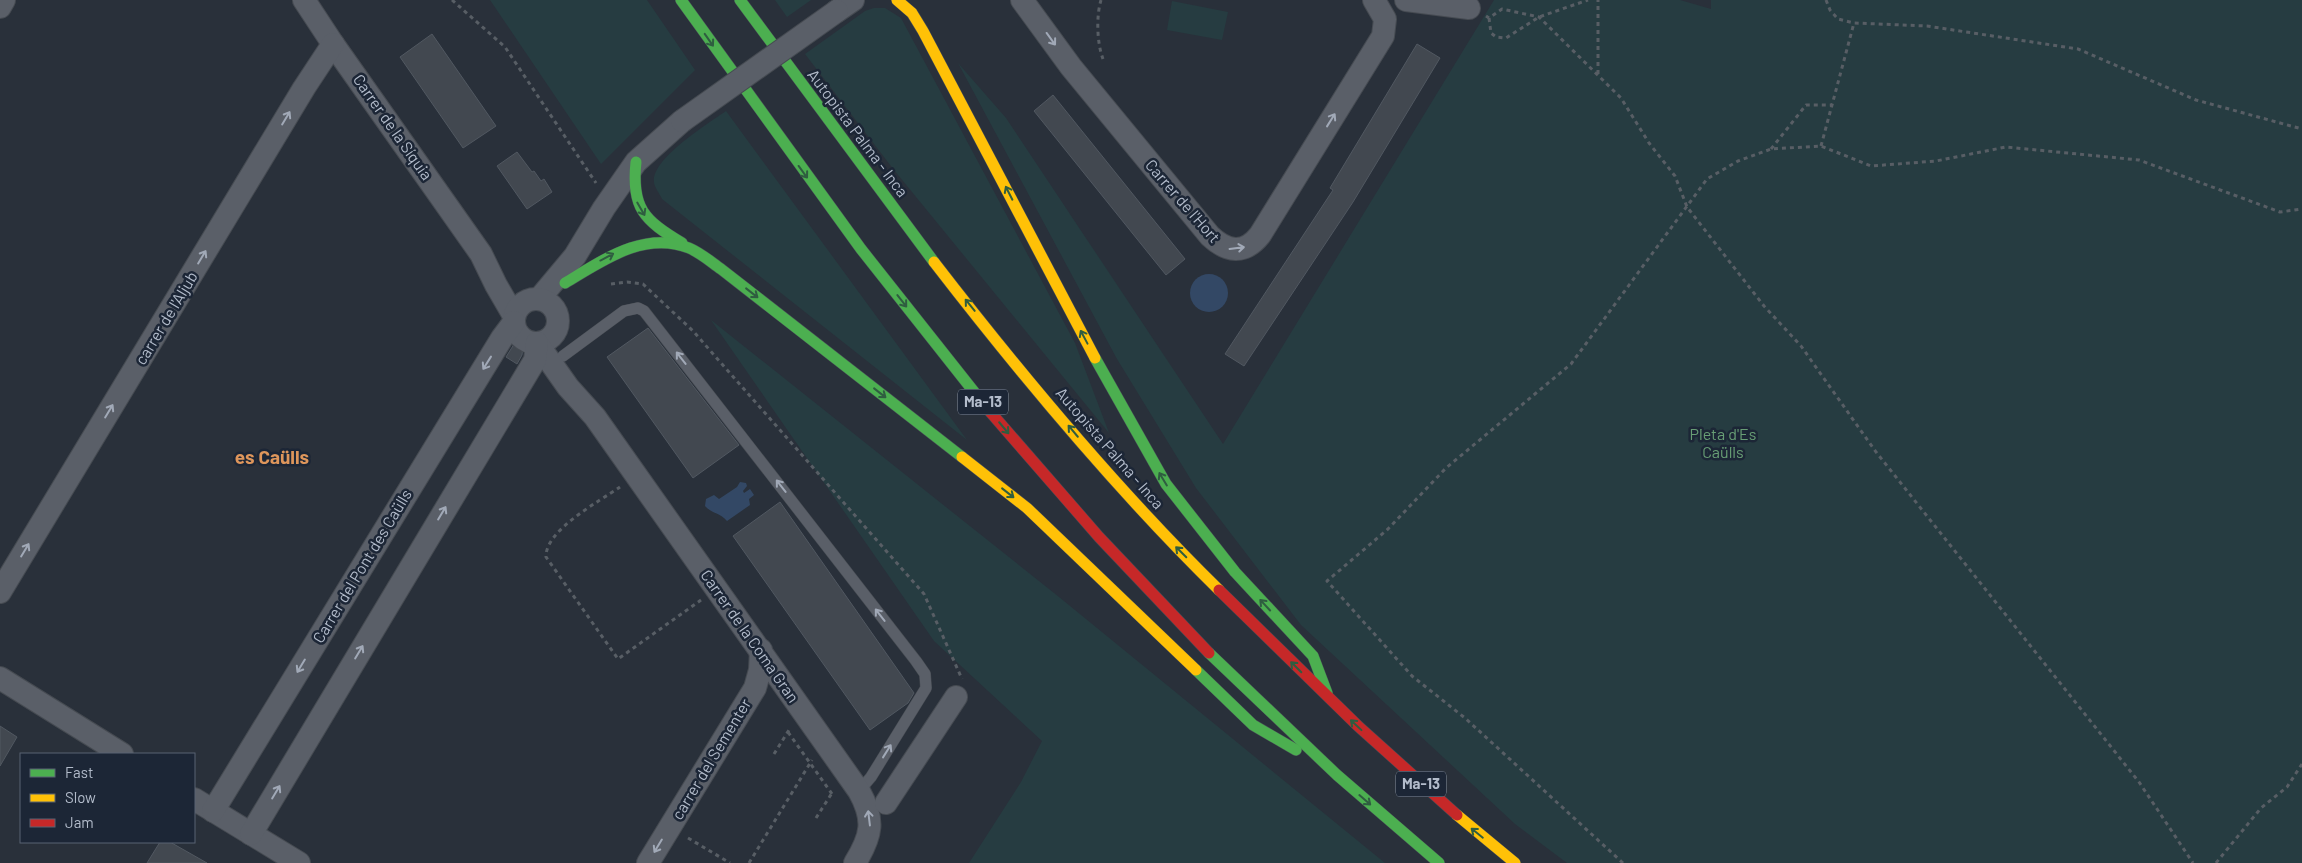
<svg xmlns="http://www.w3.org/2000/svg" width="2302" height="863" font-family="Barlow,sans-serif">
	<style>
		.green { fill: #263c41 }
		.water { fill: #334865 }
		.building { fill: #424850; stroke: #515861 }
		.lines { fill: none; stroke-linecap: round; stroke-linejoin: round }
		.lane-casing { stroke: #464b52; stroke-width: 12 }
		.street-casing { stroke: #464b52; stroke-width: 24 }
		.fast-casing { stroke: #464c55; stroke-width: 12 }
		.slow-casing { stroke: #464c55; stroke-width: 12 }
		.jam-casing { stroke: #464c55; stroke-width: 12 }
		.path { stroke: #585e65; stroke-width: 3; stroke-dasharray: 4 4; stroke-linecap: butt }
		.lane { stroke: #5a5f68; stroke-width: 11 }
		.street { stroke: #5a5f68; stroke-width: 22 }
		.fast { stroke: #4caf50; stroke-width: 11 }
		.slow { stroke: #ffc107; stroke-width: 11 }
		.jam { stroke: #c62828; stroke-width: 11 }
		.street-bridge-casing { stroke: #464b52; stroke-width: 24; stroke-linecap: butt }
		.street-bridge { stroke: #5a5f68; stroke-width: 22 }
		.oneway { stroke: #a1a9b7 }
		.oneway2 { stroke: #2f5d40 }
		.labels { text-anchor: middle; stroke-width: 5; stroke-linejoin: round; paint-order: stroke }
		.shield { fill: #1c2636; stroke: #868f9e; stroke-width: 1 }
		.shield-label { font-size: 15px; font-weight: bold; fill: #b3bccb }
		.street-label { font-size: 16px; fill: #b3bccb; stroke: #1c2636 }
		.park-label { font-size: 16px; fill: #689e75; stroke: #1c2636 }
		.quarter-label { font-size: 19px; font-weight: bold; fill: #de965b; stroke: #1c2636 }
	</style>
	<rect width="100%" height="100%" fill="#29303a"/>
	<g class="green">
		<polygon points="490,0 647,0 695,70 601,164"/>
		<polygon points="775,0 811,0 787,17"/>
		<polygon points="1494,0 1680,0 1711,9 1711,0 2302,0 2302,863 1567,863 1515,824 1301,625 1196,488 1117,359 958,63 1006,118 1223,444"/>
		<polygon points="1172,1 1228,12 1222,40 1167,30"/>
		<polygon points="874,8 885,8 901,18 1075,343 1109,433 894,170 805,54 865,11"/>
		<path d="M726 111 967 440 662 199C660 194 654 187 654 182 651 159 709 123 726 111Z"/>
		<polygon points="711,320 1059,597 1385,863 969,863 1021,782 1042,741 934,641"/>
	</g>
	<g class="water">
		<circle cx="1209" cy="293" r="19"/>
		<path d="M740 482 746 483 747 486 743 491 744 493 750 489 754 495 749 499 750 505 727 521C719 512 712 514 705 506L706 499 714 495 719 499 737 487Z"/>
	</g>
	<g class="building">
		<polygon points="432,34 496,126 463,148 400,57"/>
		<polygon points="1417,44 1440,58 1353,202 1244,366 1225,354 1333,190 1330,188"/>
		<polygon points="1053,95 1185,259 1166,275 1034,111"/>
		<polygon points="517,152 532,172 534,171 541,181 544,179 552,192 527,209 497,166"/>
		<polygon points="648,328 739,445 693,478 607,357"/>
		<polygon points="516,341 523,346 522,355 517,364 506,357"/>
		<polygon points="780,502 914,693 908,703 870,730 733,536"/>
		<polygon points="0,726 17,737 0,766"/>
		<polygon points="160,842 170,842 207,863 147,863"/>
	</g>
	<g class="lines">
		<g class="lane-casing">
			<polyline id="lane" points="563,356 624,311 638,308 644,311 916,661 925,674 926,688 871,777 859,791"/>
		</g>
		<g class="street-casing">
			<g id="street">
				<polyline points="304,0 333,44 481,254 496,285 514,316"/>
				<path d="M1022 0 1071 67 1210 236C1227 252 1244 255 1260 235L1383 36 1385 19 1374 0"/>
				<polyline points="1406,0 1469,8"/>
				<polyline points="0,7 4,0"/>
				<polyline points="837,11 853,0"/>
				<polyline points="539,299 575,256 604,208 636,162 682,121"/>
				<circle cx="536" cy="321" r="22"/>
				<path d="M537 343 568 387 595 417 859 791C875 820 872 835 855 863"/>
				<polyline points="0,592 304,88 333,44"/>
				<polyline points="0,678 122,754"/>
				<polyline points="194,799 299,863"/>
				<polyline points="886,803 956,697"/>
				<polyline points="213,811 502,338 514,322"/>
				<polyline points="251,834 535,360 537,343"/>
				<polyline points="648,863 755,688 760,670 761,650"/>
			</g>
		</g>
		<g class="fast-casing">
			<g id="fast">
				<polyline points="681,0 861,249 986,407"/>
				<polyline points="740,0 934,262"/>
				<path d="M636 162C631 208 644 220 682 243"/>
				<path d="M565 283C602 261 644 230 689 248 701 253 711 262 721 269L962 457"/>
				<polyline points="1095,358 1166,484 1235,572 1313,656 1327,693"/>
				<polyline points="1209,653 1337,775 1439,863"/>
				<polyline points="1196,670 1253,725 1296,750"/>
			</g>
		</g>
		<g class="slow-casing">
			<g id="slow">
				<polyline points="897,0 912,13 923,31 1095,358"/>
				<path d="M934 262C1022 376 1116 489 1219 590"/>
				<polyline points="962,457 1027,508 1196,670"/>
				<polyline points="1457,815 1515,863"/>
			</g>
		</g>
		<g class="jam-casing">
			<g id="jam">
				<polyline points="986,407 1099,537 1209,653"/>
				<polyline points="1219,590 1358,726 1457,815"/>
			</g>
		</g>
		<g class="path">
			<polyline points="452,0 505,47 596,183"/>
			<path d="M1101 0C1096 17 1097 43 1103 59"/>
			<polyline points="1826,0 1830,10 1838,19 1854,23 1927,26 2078,49 2196,100 2302,129"/>
			<polyline points="1486,16 1489,18 1502,9 1539,17 1621,98 1649,143 1675,176 1687,207 1764,306 1801,346 1876,452 2139,782 2193,863"/>
			<polyline points="1489,18 1491,33 1496,37 1506,38 1539,17 1588,0"/>
			<polyline points="1598,74 1598,0"/>
			<polyline points="1821,146 1854,23"/>
			<polyline points="1771,149 1806,105 1832,105"/>
			<polyline points="611,284 627,282 643,284 693,331 924,594 962,679"/>
			<path d="M620 487C600 501 545 530 546 557L618 659 701 600"/>
			<polyline points="788,732 832,794"/>
			<polyline points="774,754 789,730"/>
			<polyline points="816,818 832,793"/>
			<polyline points="688,838 730,863"/>
			<polyline points="749,863 812,760"/>
			<polyline points="1623,863 1465,718 1412,676 1327,581 1388,529 1446,468 1571,364 1707,179 1738,161 1771,149 1821,146 1871,166 1936,161 2006,147 2139,160 2280,212 2302,209"/>
			<polyline points="2216,863 2261,808 2287,787 2302,764"/>
		</g>
		<use href="#lane" class="lane"/>
		<use href="#street" class="street"/>
		<use href="#fast" class="fast"/>
		<use href="#slow" class="slow"/>
		<use href="#jam" class="jam"/>
		<g class="street-bridge-casing">
			<polyline id="street-bridge" points="682,121 837,11"/>
		</g>
		<use href="#street-bridge" class="street-bridge"/>
	</g>
	<defs><path id="oneway-shaft" d="M-6 0H5M1.5-3L5.5 0L1.5 3" fill="none" stroke-width="1.6" stroke-linecap="round" stroke-linejoin="round" transform="scale(1.25)"/></defs>
	<g class="oneway">
		<use href="#oneway-shaft" transform="translate(1051 39) rotate(54)"/>
		<use href="#oneway-shaft" transform="translate(286 118) rotate(-59)"/>
		<use href="#oneway-shaft" transform="translate(1331 120) rotate(-58)"/>
		<use href="#oneway-shaft" transform="translate(1237 248) rotate(-7)"/>
		<use href="#oneway-shaft" transform="translate(202 257) rotate(-59)"/>
		<use href="#oneway-shaft" transform="translate(681 358) rotate(-128)"/>
		<use href="#oneway-shaft" transform="translate(487 363) rotate(122)"/>
		<use href="#oneway-shaft" transform="translate(109 411) rotate(-59)"/>
		<use href="#oneway-shaft" transform="translate(781 486) rotate(-128)"/>
		<use href="#oneway-shaft" transform="translate(442 513) rotate(-59)"/>
		<use href="#oneway-shaft" transform="translate(25 550) rotate(-59)"/>
		<use href="#oneway-shaft" transform="translate(880 615) rotate(-128)"/>
		<use href="#oneway-shaft" transform="translate(359 652) rotate(-59)"/>
		<use href="#oneway-shaft" transform="translate(301 666) rotate(121)"/>
		<use href="#oneway-shaft" transform="translate(887 751) rotate(-58)"/>
		<use href="#oneway-shaft" transform="translate(276 792) rotate(-59)"/>
		<use href="#oneway-shaft" transform="translate(869 818) rotate(-97)"/>
		<use href="#oneway-shaft" transform="translate(658 846) rotate(121)"/>
	</g>
	<g class="oneway2">
		<use href="#oneway-shaft" transform="translate(709 40) rotate(55)"/>
		<use href="#oneway-shaft" transform="translate(803 172) rotate(54)"/>
		<use href="#oneway-shaft" transform="translate(1009 193) rotate(-117)"/>
		<use href="#oneway-shaft" transform="translate(641 209) rotate(60)"/>
		<use href="#oneway-shaft" transform="translate(607 257) rotate(-28)"/>
		<use href="#oneway-shaft" transform="translate(752 293) rotate(38)"/>
		<use href="#oneway-shaft" transform="translate(902 301) rotate(52)"/>
		<use href="#oneway-shaft" transform="translate(970 305) rotate(-129)"/>
		<use href="#oneway-shaft" transform="translate(1084 337) rotate(-118)"/>
		<use href="#oneway-shaft" transform="translate(880 393) rotate(38)"/>
		<use href="#oneway-shaft" transform="translate(1004 428) rotate(50)"/>
		<use href="#oneway-shaft" transform="translate(1073 431) rotate(-130)"/>
		<use href="#oneway-shaft" transform="translate(1163 479) rotate(-121)"/>
		<use href="#oneway-shaft" transform="translate(1008 493) rotate(38)"/>
		<use href="#oneway-shaft" transform="translate(1181 552) rotate(-135)"/>
		<use href="#oneway-shaft" transform="translate(1265 605) rotate(-133)"/>
		<use href="#oneway-shaft" transform="translate(1296 667) rotate(-135)"/>
		<use href="#oneway-shaft" transform="translate(1356 725) rotate(-137)"/>
		<use href="#oneway-shaft" transform="translate(1365 800) rotate(41)"/>
		<use href="#oneway-shaft" transform="translate(1477 833) rotate(-141)"/>
	</g>
	<g class="labels">
		<g class="shield">
			<rect x="958" y="389.5" width="50" height="25" rx="4"/>
			<rect x="1396" y="771.5" width="50" height="25" rx="4"/>
		</g>
		<g class="shield-label">
			<text x="983" y="407">Ma-13</text>
			<text x="1421" y="789">Ma-13</text>
		</g>
		<g class="street-label">
			<text transform="translate(393 127) rotate(55)" y="6">Carrer de la Síquia</text>
			<text transform="translate(858 133) rotate(53)" y="6">Autopista Palma - Inca</text>
			<text transform="translate(1183 201) rotate(49)" y="6">Carrer de l'Hort</text>
			<text transform="translate(166 318) rotate(-59)" y="6">carrer de l'Aljub</text>
			<text transform="translate(1110 448) rotate(49)" y="6">Autopista Palma - Inca</text>
			<text transform="translate(362 566) rotate(-59)" y="6">Carrer del Pont des Caülls</text>
			<text transform="translate(750 636) rotate(55)" y="6">Carrer de la Coma Gran</text>
			<text transform="translate(711 759) rotate(-59)" y="6">carrer del Sementer</text>
		</g>
		<g class="park-label">
			<text x="1723" y="440">Pleta d'Es<tspan x="1723" dy="18">Caülls</tspan></text>
		</g>
		<g class="quarter-label">
			<text x="272" y="464">es Caülls</text>
		</g>
	</g>
	<rect x="20" y="753" width="175" height="90" fill="#1c2636" stroke="#586272"/>
	<rect x="30" y="769" width="25" height="8" fill="#4caf50" stroke="#586272"/>
	<text x="65" y="778" font-size="15" fill="#b3bccb">Fast</text>
	<rect x="30" y="794" width="25" height="8" fill="#ffc107" stroke="#586272"/>
	<text x="65" y="803" font-size="15" fill="#b3bccb">Slow</text>
	<rect x="30" y="819" width="25" height="8" fill="#c62828" stroke="#586272"/>
	<text x="65" y="828" font-size="15" fill="#b3bccb">Jam</text>
</svg>
